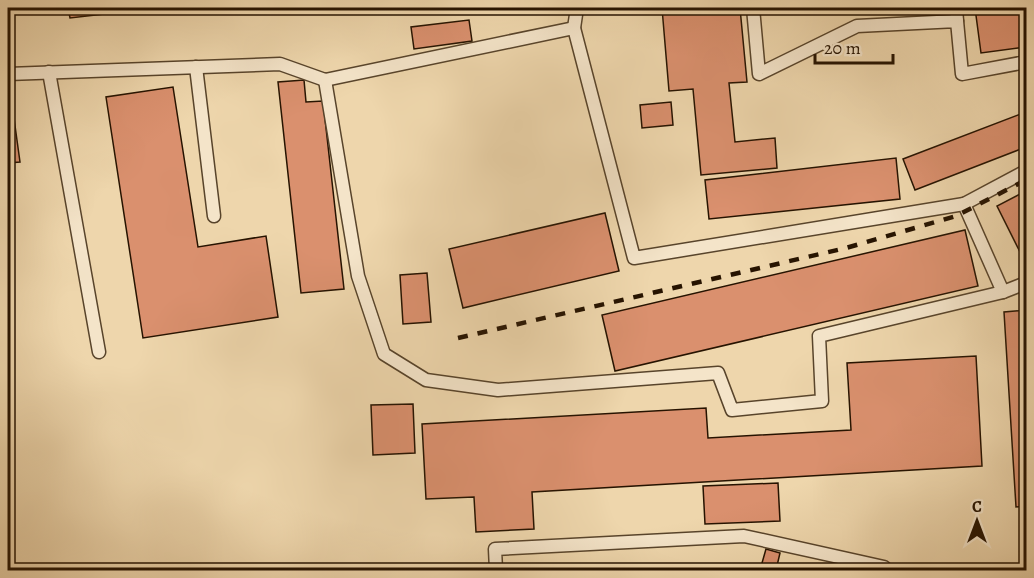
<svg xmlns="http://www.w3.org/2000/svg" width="1034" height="578" font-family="Alegreya,serif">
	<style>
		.building { fill: #da906e; stroke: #261300; stroke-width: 1.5 }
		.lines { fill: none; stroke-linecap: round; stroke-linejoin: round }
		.lane-casing { stroke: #58442b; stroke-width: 15 }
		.lane { stroke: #f4e4c9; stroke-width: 12 }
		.rail { stroke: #261300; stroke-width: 4.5; stroke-dasharray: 10 10; stroke-linecap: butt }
	</style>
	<rect width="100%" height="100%" fill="#eed6ac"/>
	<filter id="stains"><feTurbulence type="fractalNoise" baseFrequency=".00333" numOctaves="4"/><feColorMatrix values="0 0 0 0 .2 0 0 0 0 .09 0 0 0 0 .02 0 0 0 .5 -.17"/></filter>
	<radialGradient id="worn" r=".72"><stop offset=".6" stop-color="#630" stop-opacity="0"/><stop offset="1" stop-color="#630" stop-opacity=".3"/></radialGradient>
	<g class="building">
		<polygon points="68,8 157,8 70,18"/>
		<polygon points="518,8 559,8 519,14"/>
		<polygon points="662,8 740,8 747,82 729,83 735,142 775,138 777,168 701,175 693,89 669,91"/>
		<polygon points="975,8 1026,8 1026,47 981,53"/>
		<polygon points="469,20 472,41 414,49 411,27"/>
		<polygon points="304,80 306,102 323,101 344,289 301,293 278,82"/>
		<polygon points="173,87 198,247 266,236 278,317 143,338 106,97"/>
		<polygon points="671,102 673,125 642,128 640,105"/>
		<polygon points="8,104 12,104 20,162 8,163"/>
		<polygon points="1026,112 1026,147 915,190 903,159"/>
		<polygon points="896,158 900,199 709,219 705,180"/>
		<polygon points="1026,191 1026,248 1020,252 997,206"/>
		<polygon points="605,213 619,271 463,308 449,249"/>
		<polygon points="965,230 978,286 615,371 602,315"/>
		<polygon points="427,273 431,322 403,324 400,275"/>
		<polygon points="1026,310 1026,506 1016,507 1004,312"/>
		<polygon points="976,356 982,466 532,492 534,529 476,532 474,497 426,499 422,424 706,408 708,438 851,430 847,363"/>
		<polygon points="413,404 415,453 373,455 371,405"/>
		<polygon points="778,483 780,521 705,524 703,486"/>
		<polygon points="766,549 780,553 776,570 760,570"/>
	</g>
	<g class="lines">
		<g class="lane-casing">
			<g id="lane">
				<polyline points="753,8 759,74 857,26 957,21 962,74 1026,62"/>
				<polyline points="956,8 957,21"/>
				<polyline points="574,28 577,8"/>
				<polyline points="196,67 214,216"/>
				<polyline points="49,72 99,352"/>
				<polyline points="8,74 280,64 325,80 574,28 634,258 964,204 1003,292 1026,283"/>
				<polyline points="325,80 358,276 384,354 426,380 498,390 718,373 732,410 822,401 819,336 1003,292"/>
				<polyline points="964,204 1026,171"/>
				<polyline points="496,570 495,549 744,536 884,567 887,570"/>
			</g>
		</g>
		<use href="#lane" class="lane"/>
		<polyline class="rail" points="458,338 846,248 956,216 1026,180"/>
	</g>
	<rect width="1034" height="578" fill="none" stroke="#eed6ac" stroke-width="30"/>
	<rect x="9" y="9" width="1016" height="560" fill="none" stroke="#261300" stroke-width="3"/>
	<rect x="15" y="15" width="1004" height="548" fill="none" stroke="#261300" stroke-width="1.5"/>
	<g transform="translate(977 521)" stroke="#f4e4c9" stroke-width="4.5" paint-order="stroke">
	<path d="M0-4.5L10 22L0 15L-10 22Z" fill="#261300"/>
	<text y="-9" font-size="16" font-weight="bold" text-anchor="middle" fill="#261300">С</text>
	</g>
	<path d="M815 54v9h78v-9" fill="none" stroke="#261300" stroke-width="3"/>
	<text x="824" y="54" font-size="18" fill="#261300" stroke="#f4e4c9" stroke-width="4.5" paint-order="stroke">20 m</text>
	<rect width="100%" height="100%" filter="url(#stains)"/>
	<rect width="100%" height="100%" fill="url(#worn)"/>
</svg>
